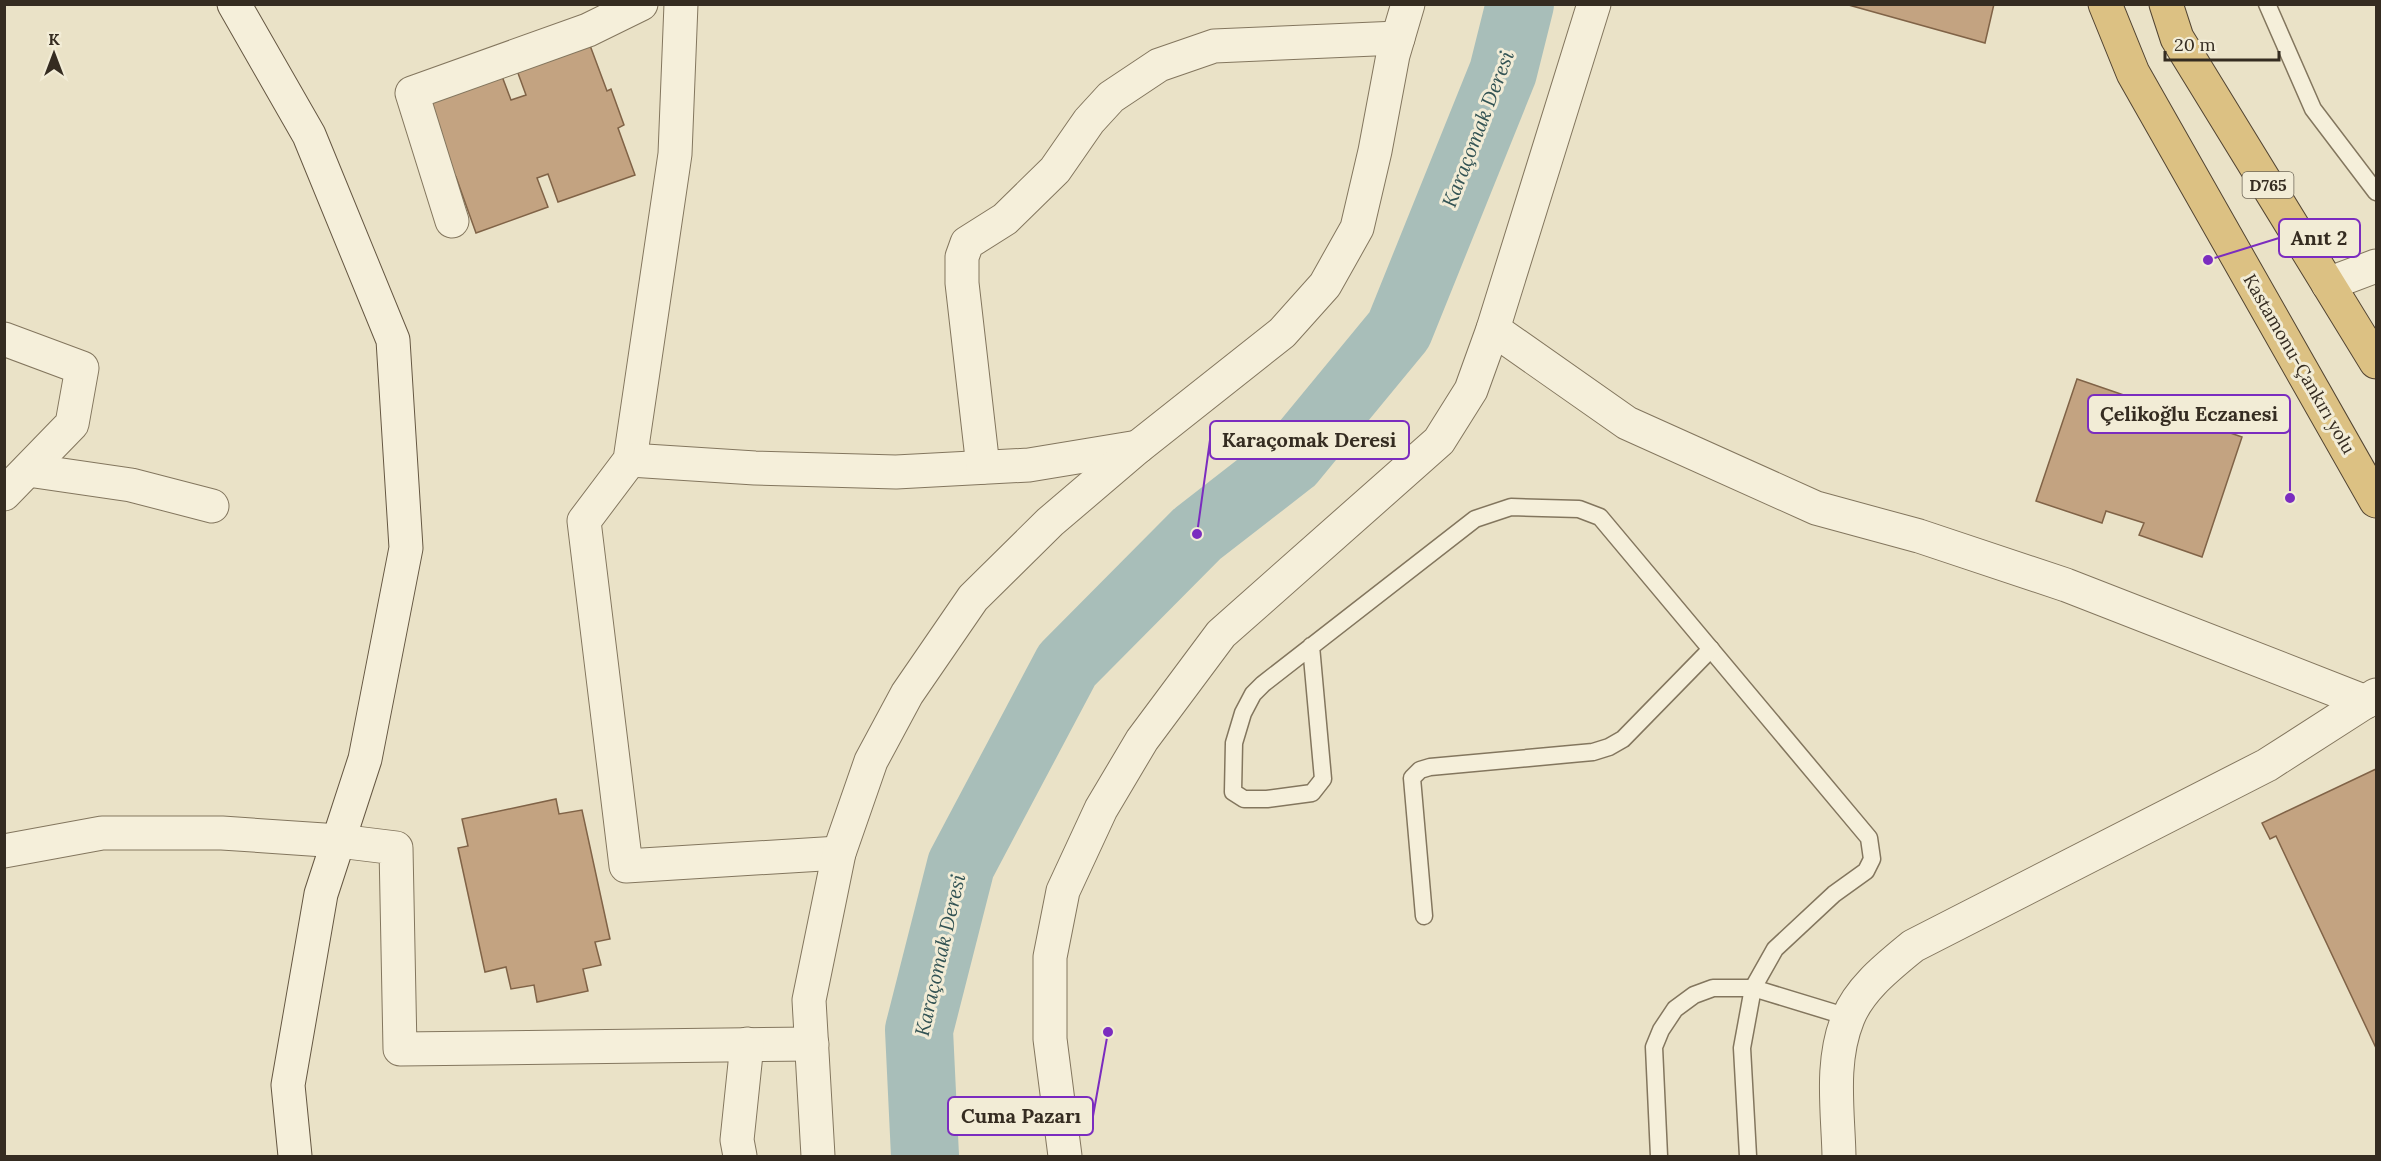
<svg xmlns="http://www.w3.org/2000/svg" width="2381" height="1161" font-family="Lora,serif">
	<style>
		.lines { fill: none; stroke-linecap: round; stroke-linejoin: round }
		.river { stroke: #a8beb9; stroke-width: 68 }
		.building { fill: #c3a381; stroke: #806347; stroke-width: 1.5 }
		.service-casing { stroke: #83765e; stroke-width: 19 }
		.minor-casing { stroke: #83765e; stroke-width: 35 }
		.tertiary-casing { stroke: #83765e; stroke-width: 35 }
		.secondary-casing { stroke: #655742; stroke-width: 35 }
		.trunk-casing { stroke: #524432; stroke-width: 35 }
		.service { stroke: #f5efda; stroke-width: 16 }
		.minor { stroke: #f5efda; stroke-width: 33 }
		.tertiary { stroke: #f5efda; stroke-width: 33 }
		.secondary { stroke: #f5efda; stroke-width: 33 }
		.trunk { stroke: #dcc183; stroke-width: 33 }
		.labels { text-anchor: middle; stroke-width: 6; stroke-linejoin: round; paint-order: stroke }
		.shield { fill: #f2ecd6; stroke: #6e6657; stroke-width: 1.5 }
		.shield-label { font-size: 16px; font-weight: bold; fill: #352c21 }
		.street-label { font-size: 18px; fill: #352c21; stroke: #f2ecd6 }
		.water-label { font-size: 20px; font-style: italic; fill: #315253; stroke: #f2ecd6 }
		.leader { fill: none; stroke: #7b2cbf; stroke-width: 2 }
		.callout-dot { fill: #7b2cbf; stroke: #f2ecd6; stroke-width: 2 }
		.callout { fill: #f2ecd6; stroke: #7b2cbf; stroke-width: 2 }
		.callout-label { font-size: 20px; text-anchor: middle; font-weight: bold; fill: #352c21 }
	</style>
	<rect width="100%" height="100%" fill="#eae2c7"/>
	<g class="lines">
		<polyline class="river" points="925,1156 919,1030 961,865 1067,665 1197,534 1291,461 1399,330 1503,72 1520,4"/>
	</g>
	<g class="building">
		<polygon points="1845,4 1994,4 1985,43"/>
		<polygon points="588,40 607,91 611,89 624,125 618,128 635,175 558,202 548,174 537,178 548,207 476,233 456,177 449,180 427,98 500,71 511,100 526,95 515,65"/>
		<polygon points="2077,379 2147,403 2142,421 2176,432 2181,416 2242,437 2202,557 2139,535 2144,523 2106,511 2102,523 2036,501"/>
		<polygon points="2376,769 2376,1048 2276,836 2270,839 2262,823"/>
		<polygon points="556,799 559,814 582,810 610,939 595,942 601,965 583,969 588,991 537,1002 534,985 511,989 506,967 485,972 458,848 468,846 462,819"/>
	</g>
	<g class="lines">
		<g class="service-casing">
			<g id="service">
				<polyline points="2267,4 2313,109 2376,192"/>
				<polyline points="1311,646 1323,779 1312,793 1267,799 1244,799 1233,792 1234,743 1243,713 1253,694 1263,684 1475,519 1511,507 1579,509 1600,517 1869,838 1872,859 1866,871 1834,894 1775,949 1753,988 1742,1048 1748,1156"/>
				<polyline points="1424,916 1412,778 1420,770 1430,767 1593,752 1609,747 1623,739 1711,649"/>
				<polyline points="1659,1156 1654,1047 1661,1030 1675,1009 1694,995 1713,988 1753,988 1848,1017"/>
			</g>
		</g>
		<g class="minor-casing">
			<g id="minor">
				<polyline points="681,4 675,154 630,460 584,521 626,866 839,853"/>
				<polyline points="452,221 412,93 588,30 641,4"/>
				<polyline points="1493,329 1627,423 1816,508 1919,536 2066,585 2366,702"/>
				<polyline points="4,339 82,368 72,424 4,494"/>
				<polyline points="630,460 755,468 896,472 1029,465 1138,447"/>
				<polyline points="983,467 962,283 962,257 967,243 1005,219 1055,170 1089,121 1111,97 1159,65 1214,46 1398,38"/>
				<polyline points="28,470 131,485 212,506"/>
				<polyline points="4,851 102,833 222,833 339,841 396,848 400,1049 812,1044"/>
				<polyline points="740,1156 737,1140 747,1044"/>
				<polyline points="818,1156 809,1000 839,853 871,761 907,694 973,598 1050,522 1138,447 1282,333 1325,285 1357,228 1375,151 1393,55 1408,4"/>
				<polyline points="1065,1156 1050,1039 1050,957 1063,891 1101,809 1142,740 1221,634 1439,441 1471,390 1493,329 1594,4"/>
				<path d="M1839 1156C1838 1111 1830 1062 1848 1018 1860 988 1889 966 1913 946L2267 765 2376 695"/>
			</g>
		</g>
		<g class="tertiary-casing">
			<polyline id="tertiary" points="2328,284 2376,266"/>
		</g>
		<g class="secondary-casing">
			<polyline id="secondary" points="234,4 309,135 393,340 406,548 365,759 321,894 288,1085 295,1156"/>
		</g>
		<g class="trunk-casing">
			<g id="trunk">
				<polyline points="2105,4 2133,73 2376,501"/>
				<polyline points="2166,4 2177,38 2376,362"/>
			</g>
		</g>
		<use href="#service" class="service"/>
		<use href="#minor" class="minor"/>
		<use href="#tertiary" class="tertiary"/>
		<use href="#secondary" class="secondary"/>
		<use href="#trunk" class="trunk"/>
	</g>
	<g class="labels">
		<rect class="shield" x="2242.5" y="172" width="51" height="26" rx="4.5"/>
		<g class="shield-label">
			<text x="2268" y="191">D765</text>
		</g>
		<g class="street-label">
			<text transform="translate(2299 364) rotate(60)" y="6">Kastamonu-Çankırı yolu</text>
		</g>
		<g class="water-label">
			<text transform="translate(1478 129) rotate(-69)" y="7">Karaçomak Deresi</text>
			<text transform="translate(940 955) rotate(-77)" y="7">Karaçomak Deresi</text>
		</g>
	</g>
	<path class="leader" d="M2208 260L2279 238M2290 498L2290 414M1197 534L1210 440M1108 1032L1093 1116"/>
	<g class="callout-dot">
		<circle cx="2208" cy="260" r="6"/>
		<circle cx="2290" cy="498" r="6"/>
		<circle cx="1197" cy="534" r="6"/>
		<circle cx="1108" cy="1032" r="6"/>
	</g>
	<g class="callout">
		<rect x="2279" y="219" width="81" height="38" rx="6"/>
		<rect x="2088" y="395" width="202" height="38" rx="6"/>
		<rect x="1210" y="421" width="199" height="38" rx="6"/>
		<rect x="948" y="1097" width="145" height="38" rx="6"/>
	</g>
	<g class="callout-label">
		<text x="2319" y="245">Anıt 2</text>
		<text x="2189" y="421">Çelikoğlu Eczanesi</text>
		<text x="1309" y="447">Karaçomak Deresi</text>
		<text x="1021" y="1123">Cuma Pazarı</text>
	</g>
	<rect width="2381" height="1161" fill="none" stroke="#352c21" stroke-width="12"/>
	<g transform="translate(54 54)" stroke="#f2ecd6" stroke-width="4.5" paint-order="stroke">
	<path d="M0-4.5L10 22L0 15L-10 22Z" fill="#352c21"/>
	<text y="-9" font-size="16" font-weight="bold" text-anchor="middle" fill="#352c21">K</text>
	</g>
	<path d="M2165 51v9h114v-9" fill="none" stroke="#352c21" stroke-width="3"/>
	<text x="2174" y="51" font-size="18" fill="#352c21" stroke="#f2ecd6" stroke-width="4.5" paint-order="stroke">20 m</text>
</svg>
